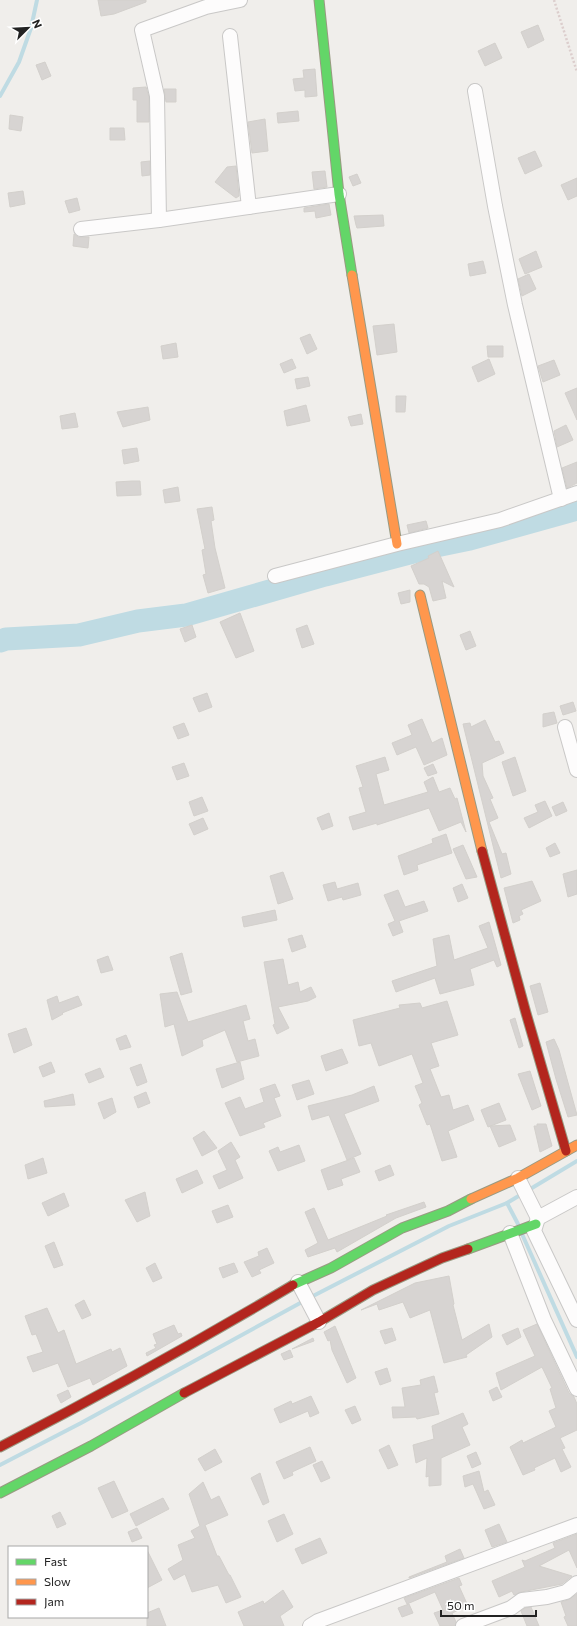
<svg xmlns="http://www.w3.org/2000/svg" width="577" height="1626" font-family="Commissioner,sans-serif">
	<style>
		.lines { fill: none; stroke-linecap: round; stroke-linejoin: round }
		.stream { stroke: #bfdbe3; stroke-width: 4 }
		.river { stroke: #bfdbe3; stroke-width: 23 }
		.building { fill: #d7d4d2; stroke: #d3d0cc }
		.street-casing { stroke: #c9c8c7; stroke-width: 16 }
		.fast-casing { stroke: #999a82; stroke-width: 11 }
		.slow-casing { stroke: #999a82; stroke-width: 11 }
		.jam-casing { stroke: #999a82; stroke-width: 11 }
		.path { stroke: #dccecd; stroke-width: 2.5; stroke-dasharray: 2 2; stroke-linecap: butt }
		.street { stroke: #fdfcfc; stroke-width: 14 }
		.fast { stroke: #63d668; stroke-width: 9 }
		.slow { stroke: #ff974d; stroke-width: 9 }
		.jam { stroke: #b3261e; stroke-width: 9 }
	</style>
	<rect width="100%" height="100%" fill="#f0eeeb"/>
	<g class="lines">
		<g class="stream">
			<polyline points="0,96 19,62 31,28 37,0"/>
			<polyline points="507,1203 518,1224"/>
			<polyline points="522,1234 577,1357"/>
			<polyline points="0,1465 81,1423 313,1296 449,1226 507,1203 577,1161"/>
		</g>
		<polyline class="river" points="0,641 6,639 79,635 138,621 186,615 325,575 436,546 470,539 577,509"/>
	</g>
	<g class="building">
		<polygon points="98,0 146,0 146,2 114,14 101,16"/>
		<polygon points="538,25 544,40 528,48 521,32"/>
		<polygon points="495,43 502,58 485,66 478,51"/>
		<polygon points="45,62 51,76 42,80 36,65"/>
		<polygon points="315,69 317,96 305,97 305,90 295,91 293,79 304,78 303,70"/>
		<polygon points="146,87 149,97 149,122 137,122 137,100 133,100 133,88"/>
		<polygon points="164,89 176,89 176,102 166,102"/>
		<polygon points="298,111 299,121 278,123 277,113"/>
		<polygon points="10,115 23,117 21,131 9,129"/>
		<polygon points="265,119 268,151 252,153 248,122"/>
		<polygon points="110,128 124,128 125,140 110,140"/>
		<polygon points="535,151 542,166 525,174 518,158"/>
		<polygon points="150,161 150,175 142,176 141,162"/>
		<polygon points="236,166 239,196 236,198 215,182 227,167"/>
		<polygon points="325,171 327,187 314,189 312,172"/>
		<polygon points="357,174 361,183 353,186 349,177"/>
		<polygon points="577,178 577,196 568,200 561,185"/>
		<polygon points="23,191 25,204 10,207 8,193"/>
		<polygon points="77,198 80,210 69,213 65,201"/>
		<polygon points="329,204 331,215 316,218 315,211 304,212 304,208"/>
		<polygon points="383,215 384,226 357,228 356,225 354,216"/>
		<polygon points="74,234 78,237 89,237 88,248 73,246"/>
		<polygon points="536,251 542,267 525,274 519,259"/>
		<polygon points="483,261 486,273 470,276 468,264"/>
		<polygon points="529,274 536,289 522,296 518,279"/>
		<polygon points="394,324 397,352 377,355 373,326"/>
		<polygon points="310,334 317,349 307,354 300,338"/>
		<polygon points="176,343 178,357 163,359 161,346"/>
		<polygon points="487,346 503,346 503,357 488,357"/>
		<polygon points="292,359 296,368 284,373 280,364"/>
		<polygon points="489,359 495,374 478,382 472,367"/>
		<polygon points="554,360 560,375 543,382 538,366"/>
		<polygon points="308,377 310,386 297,389 295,379"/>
		<polygon points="577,388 577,420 565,393"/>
		<polygon points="396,396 406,396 405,412 396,412"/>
		<polygon points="306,405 310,421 287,426 284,411"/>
		<polygon points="148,407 150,420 123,427 117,412"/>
		<polygon points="75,413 78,427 62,429 60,416"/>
		<polygon points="361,414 363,424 351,426 348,417"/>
		<polygon points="566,425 573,440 557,447 554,431"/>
		<polygon points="137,448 139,461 124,464 122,450"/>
		<polygon points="577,462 577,483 567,488 562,468"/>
		<polygon points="132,481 140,481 141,495 117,496 116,482"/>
		<polygon points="178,487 180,501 165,503 163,490"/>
		<polygon points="212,507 214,520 211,521 215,548 225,588 208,593 203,575 206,574 202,550 205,549 197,509"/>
		<polygon points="426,521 428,528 409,533 407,525"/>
		<polygon points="438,551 454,587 442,581 446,598 433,601 429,587 424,584 419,584 411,566 429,558 428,556"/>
		<polygon points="410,590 410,602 401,604 398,593"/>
		<polygon points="240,613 254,651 236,658 220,622"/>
		<polygon points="192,625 196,637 185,642 180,629"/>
		<polygon points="307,625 314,644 302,648 296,629"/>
		<polygon points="470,631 476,646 466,650 460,635"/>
		<polygon points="207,693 212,707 199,712 193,698"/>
		<polygon points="573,702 576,711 563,715 560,706"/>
		<polygon points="554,712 557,723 543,727 543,714"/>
		<polygon points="422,719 432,743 442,738 447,755 424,765 416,747 397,755 392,743 412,735 408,725"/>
		<polygon points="485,720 495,742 499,741 504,753 482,763 483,776 493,798 490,799 498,818 489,822 502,854 506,853 511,874 501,878 463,724 470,723 471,727"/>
		<polygon points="184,723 189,735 178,739 173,727"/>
		<polygon points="385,757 389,770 376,774 384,805 428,792 424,782 433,777 439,792 450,788 455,799 457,798 466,832 461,822 439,831 429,808 377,825 377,823 353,830 349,817 366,812 359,788 363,787 356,766"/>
		<polygon points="515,757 526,791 513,796 502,762"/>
		<polygon points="184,763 189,776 177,780 172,767"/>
		<polygon points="433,764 437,773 428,776 424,768"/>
		<polygon points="202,797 208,811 194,816 189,802"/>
		<polygon points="545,801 552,816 529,828 524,818 538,812 535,805"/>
		<polygon points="563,802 567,811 556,816 552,807"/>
		<polygon points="329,813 333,826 322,830 317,818"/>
		<polygon points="203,818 208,829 194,835 189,824"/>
		<polygon points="446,834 452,853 417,865 418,870 404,875 398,856 433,843 432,839"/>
		<polygon points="555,843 560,853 550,857 546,848"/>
		<polygon points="463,845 477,877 466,879 453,849"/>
		<polygon points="577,870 577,894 568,897 563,874"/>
		<polygon points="283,872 293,899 278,904 270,876"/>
		<polygon points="532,881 541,901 521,910 523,914 519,916 520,920 513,923 504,888"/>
		<polygon points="335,882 337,889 358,883 361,895 343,900 342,897 328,901 323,885"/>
		<polygon points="462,884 468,898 458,902 453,888"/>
		<polygon points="398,890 405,907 424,901 428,911 399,921 403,932 393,936 388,924 395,921 384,895"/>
		<polygon points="275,910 277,920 244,927 242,917"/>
		<polygon points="489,922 501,965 497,967 494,960 470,969 474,985 440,994 435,978 396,992 392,981 437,966 433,939 449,935 454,960 488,948 479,926"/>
		<polygon points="302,935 306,947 292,952 288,939"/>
		<polygon points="182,953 192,992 181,995 170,957"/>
		<polygon points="108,956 113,970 101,973 97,960"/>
		<polygon points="283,959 288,985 298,982 300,992 311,987 316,997 308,1001 278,1007 289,1028 277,1034 273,1025 275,1024 264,962"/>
		<polygon points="540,983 548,1012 538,1015 530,986"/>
		<polygon points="177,992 188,1022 246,1005 250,1019 243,1021 248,1041 255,1039 259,1056 237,1062 225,1030 202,1040 203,1046 182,1056 174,1024 165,1027 160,994"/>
		<polygon points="57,996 59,1003 78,996 82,1005 62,1013 63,1014 52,1020 47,1000"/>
		<polygon points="447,1001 458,1035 431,1043 439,1066 430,1069 441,1097 449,1095 453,1110 468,1105 474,1120 448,1131 457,1157 442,1161 430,1124 427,1125 419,1105 422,1103 415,1086 423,1083 412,1054 379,1066 371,1043 359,1046 353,1020 400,1008 399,1005 420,1003 422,1008"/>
		<polygon points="515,1018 523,1046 519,1048 510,1020"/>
		<polygon points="26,1028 32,1045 14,1053 8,1034"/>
		<polygon points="126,1035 131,1047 120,1050 116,1039"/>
		<polygon points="554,1039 559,1050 577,1115 568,1117 556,1079 546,1042"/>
		<polygon points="342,1049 348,1063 326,1071 321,1056"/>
		<polygon points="51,1062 55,1072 43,1077 39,1067"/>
		<polygon points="240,1062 244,1079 222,1088 216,1069"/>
		<polygon points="141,1064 147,1082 137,1086 130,1068"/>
		<polygon points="100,1068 104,1077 89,1083 85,1074"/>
		<polygon points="530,1071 541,1106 532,1110 518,1074"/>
		<polygon points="309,1080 314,1094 297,1100 292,1085"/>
		<polygon points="275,1084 280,1096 274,1098 281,1116 263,1123 265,1127 240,1136 225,1103 240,1097 245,1109 264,1102 260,1089"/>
		<polygon points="374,1086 379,1101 344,1114 361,1154 347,1160 329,1115 312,1120 308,1106 352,1095"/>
		<polygon points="146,1092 150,1103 138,1108 134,1097"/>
		<polygon points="73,1094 75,1105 45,1107 44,1101"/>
		<polygon points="112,1098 116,1112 104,1119 98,1103"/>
		<polygon points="499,1103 506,1120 488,1127 481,1110"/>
		<polygon points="537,1124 546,1124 552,1146 540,1152 534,1126 537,1126"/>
		<polygon points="510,1125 516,1140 499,1147 490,1126"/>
		<polygon points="204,1131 217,1148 202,1156 193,1138"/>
		<polygon points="231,1142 240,1157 235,1160 243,1178 219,1189 213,1176 227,1170 218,1151"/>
		<polygon points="299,1145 305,1161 278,1171 269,1151 278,1147 280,1152"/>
		<polygon points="43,1158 47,1173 28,1179 25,1165"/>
		<polygon points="354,1158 360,1172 341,1179 343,1185 328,1190 321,1170"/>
		<polygon points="390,1165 394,1175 379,1181 375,1171"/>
		<polygon points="197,1170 203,1183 182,1193 176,1179"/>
		<polygon points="145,1192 150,1216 137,1222 125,1200"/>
		<polygon points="64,1193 69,1206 48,1216 42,1203"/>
		<polygon points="424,1202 426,1207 396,1218 337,1252 335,1248 308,1257 305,1250 318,1243 305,1212 314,1208 328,1240 387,1216 386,1215"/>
		<polygon points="228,1205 233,1217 217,1223 212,1211"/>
		<polygon points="54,1242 63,1265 54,1268 45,1246"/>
		<polygon points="267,1248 274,1263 259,1270 261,1273 252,1277 244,1262 259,1256 258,1252"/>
		<polygon points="155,1263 162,1278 153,1282 146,1268"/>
		<polygon points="234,1263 238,1272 223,1278 219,1268"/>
		<polygon points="449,1276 454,1304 453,1305 462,1340 489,1324 492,1337 466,1355 467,1357 444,1363 430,1310 410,1318 403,1302 379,1310 377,1304 361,1310 415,1283"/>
		<polygon points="84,1300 91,1315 82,1319 75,1305"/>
		<polygon points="47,1308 58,1333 64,1330 76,1364 111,1349 112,1352 120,1348 127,1366 93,1385 90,1378 68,1387 58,1363 33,1372 27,1357 43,1352 36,1334 32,1335 25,1316"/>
		<polygon points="537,1324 569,1393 574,1397 577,1404 577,1430 560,1438 565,1448 562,1449 571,1467 561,1472 555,1458 534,1468 535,1470 523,1475 510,1447 522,1440 523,1443 556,1427 549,1411 556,1408 550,1389 552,1388 542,1367 501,1390 496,1373 535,1356 523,1330"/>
		<polygon points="174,1325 178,1334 181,1333 182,1336 147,1356 146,1353 156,1348 154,1345 157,1344 153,1334"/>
		<polygon points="335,1326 356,1378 347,1383 332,1350 330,1340 328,1341 324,1332"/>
		<polygon points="392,1328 396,1340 385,1344 380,1331"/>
		<polygon points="518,1328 521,1337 507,1345 502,1335"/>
		<polygon points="313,1338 314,1341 292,1349"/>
		<polygon points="290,1350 293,1357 284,1360 281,1354"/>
		<polygon points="387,1368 391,1381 380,1385 375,1372"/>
		<polygon points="434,1376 438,1392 434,1393 439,1414 417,1419 416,1417 393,1418 392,1407 405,1407 402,1388 421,1385 420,1380"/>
		<polygon points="497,1387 502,1397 493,1401 489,1391"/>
		<polygon points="68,1390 71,1397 61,1403 57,1395"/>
		<polygon points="311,1396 319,1413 310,1417 308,1411 280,1423 274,1409 291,1401 292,1404"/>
		<polygon points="355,1406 361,1420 352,1424 345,1410"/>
		<polygon points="463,1413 468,1424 462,1427 470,1445 441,1458 441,1485 429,1486 429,1476 426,1477 427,1458 416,1463 413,1445 434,1439 432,1426"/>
		<polygon points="389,1445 398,1465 388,1469 379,1450"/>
		<polygon points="310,1447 316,1461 292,1472 293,1475 284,1479 276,1462"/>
		<polygon points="215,1449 222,1462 205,1471 198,1459"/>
		<polygon points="476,1452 481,1464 472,1468 467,1456"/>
		<polygon points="322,1461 330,1478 321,1482 313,1465"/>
		<polygon points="479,1471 484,1492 488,1490 495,1505 484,1509 473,1484 465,1487 463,1476"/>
		<polygon points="260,1473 269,1502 263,1505 251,1478"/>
		<polygon points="114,1481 128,1511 112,1518 98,1488"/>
		<polygon points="203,1482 211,1500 219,1496 228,1515 205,1525 217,1556 219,1556 229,1575 230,1575 241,1597 226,1603 218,1585 192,1592 185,1574 174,1580 168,1569 183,1560 178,1545 195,1538 191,1531 200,1526 189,1494"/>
		<polygon points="163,1498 169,1509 136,1526 130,1514"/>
		<polygon points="60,1512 66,1524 57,1528 52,1516"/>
		<polygon points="284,1514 293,1534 277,1542 268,1521"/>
		<polygon points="499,1524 507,1542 492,1547 485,1530"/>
		<polygon points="137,1528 142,1538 132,1542 128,1532"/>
		<polygon points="577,1534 577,1568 569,1550 539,1566 572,1576 562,1584 521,1592 514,1595 512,1591 499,1597 492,1581 525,1567 522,1560 525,1561 555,1548 553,1543"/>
		<polygon points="320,1538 327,1553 302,1564 295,1549"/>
		<polygon points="460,1549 464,1558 409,1578 409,1577 447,1562 445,1556"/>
		<polygon points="147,1550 162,1580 147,1588"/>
		<polygon points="459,1578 462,1585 459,1586 468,1606 452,1613 456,1622 455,1626 440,1626 434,1613 443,1610 435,1592 407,1604 404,1598"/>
		<polygon points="283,1590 293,1607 280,1616 284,1626 244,1626 238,1612 263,1601 264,1604"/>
		<polygon points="577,1594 577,1626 568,1626 564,1617 566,1616 561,1602 568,1600"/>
		<polygon points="409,1604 413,1613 402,1617 398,1608"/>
		<polygon points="531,1607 539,1626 527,1626 521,1611 525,1608"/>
		<polygon points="159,1608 166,1626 147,1626 147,1613"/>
	</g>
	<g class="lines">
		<g class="street-casing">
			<g id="street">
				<polyline points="230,36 249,207"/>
				<polyline points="475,91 495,206 515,305 561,499"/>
				<polyline points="159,220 157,96 142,30 206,7 240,0"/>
				<polyline points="81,229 159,220 339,194"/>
				<polyline points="275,576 397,544 500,520 577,493"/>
				<polyline points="565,727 577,770"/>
				<polyline points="518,1178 538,1218 577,1197"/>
				<polyline points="538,1218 534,1231 577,1320"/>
				<polyline points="510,1233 544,1320 577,1389"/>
				<polyline points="298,1282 319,1322"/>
				<polyline points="310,1626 318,1621 577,1525"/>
				<polyline points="463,1626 511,1608 522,1600 547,1597 566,1592 577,1583"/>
			</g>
		</g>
		<g class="fast-casing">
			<g id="fast">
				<polyline points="319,0 339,194 352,275"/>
				<polyline points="468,1249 536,1224"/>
				<polyline points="293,1285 331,1268 402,1228 448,1211 471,1199"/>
				<polyline points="0,1493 91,1446 184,1393"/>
			</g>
		</g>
		<g class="slow-casing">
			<g id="slow">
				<polyline points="352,275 397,544"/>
				<polyline points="420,595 482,851"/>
				<polyline points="471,1199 518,1178 577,1145"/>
			</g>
		</g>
		<g class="jam-casing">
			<g id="jam">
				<polyline points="482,851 526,1013 566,1151"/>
				<polyline points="184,1393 319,1322 373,1290 442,1258 468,1249"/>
				<path d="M0 1447C99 1396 197 1342 293 1285"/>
			</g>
		</g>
		<polyline class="path" points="554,0 577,72"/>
		<use href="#street" class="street"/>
		<use href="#fast" class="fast"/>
		<use href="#slow" class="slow"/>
		<use href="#jam" class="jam"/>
	</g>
	<rect x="8" y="1546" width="140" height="72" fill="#ffffff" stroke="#a7a7a7"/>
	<rect x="16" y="1559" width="20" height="6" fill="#63d668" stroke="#a7a7a7"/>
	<text x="44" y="1566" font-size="12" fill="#222222">Fast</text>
	<rect x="16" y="1579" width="20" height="6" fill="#ff974d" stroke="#a7a7a7"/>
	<text x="44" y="1586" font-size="12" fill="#222222">Slow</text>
	<rect x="16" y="1599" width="20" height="6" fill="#b3261e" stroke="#a7a7a7"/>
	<text x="44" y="1606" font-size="12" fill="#222222">Jam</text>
	<g transform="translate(28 28) rotate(66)" stroke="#ffffff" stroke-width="3" paint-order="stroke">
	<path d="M0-3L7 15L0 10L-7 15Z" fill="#222222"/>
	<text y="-6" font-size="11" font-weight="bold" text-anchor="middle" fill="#222222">N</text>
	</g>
	<path d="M441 1610v6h95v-6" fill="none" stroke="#222222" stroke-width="2"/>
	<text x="447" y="1610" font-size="12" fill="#222222" stroke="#ffffff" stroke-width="3" paint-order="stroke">50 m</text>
</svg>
